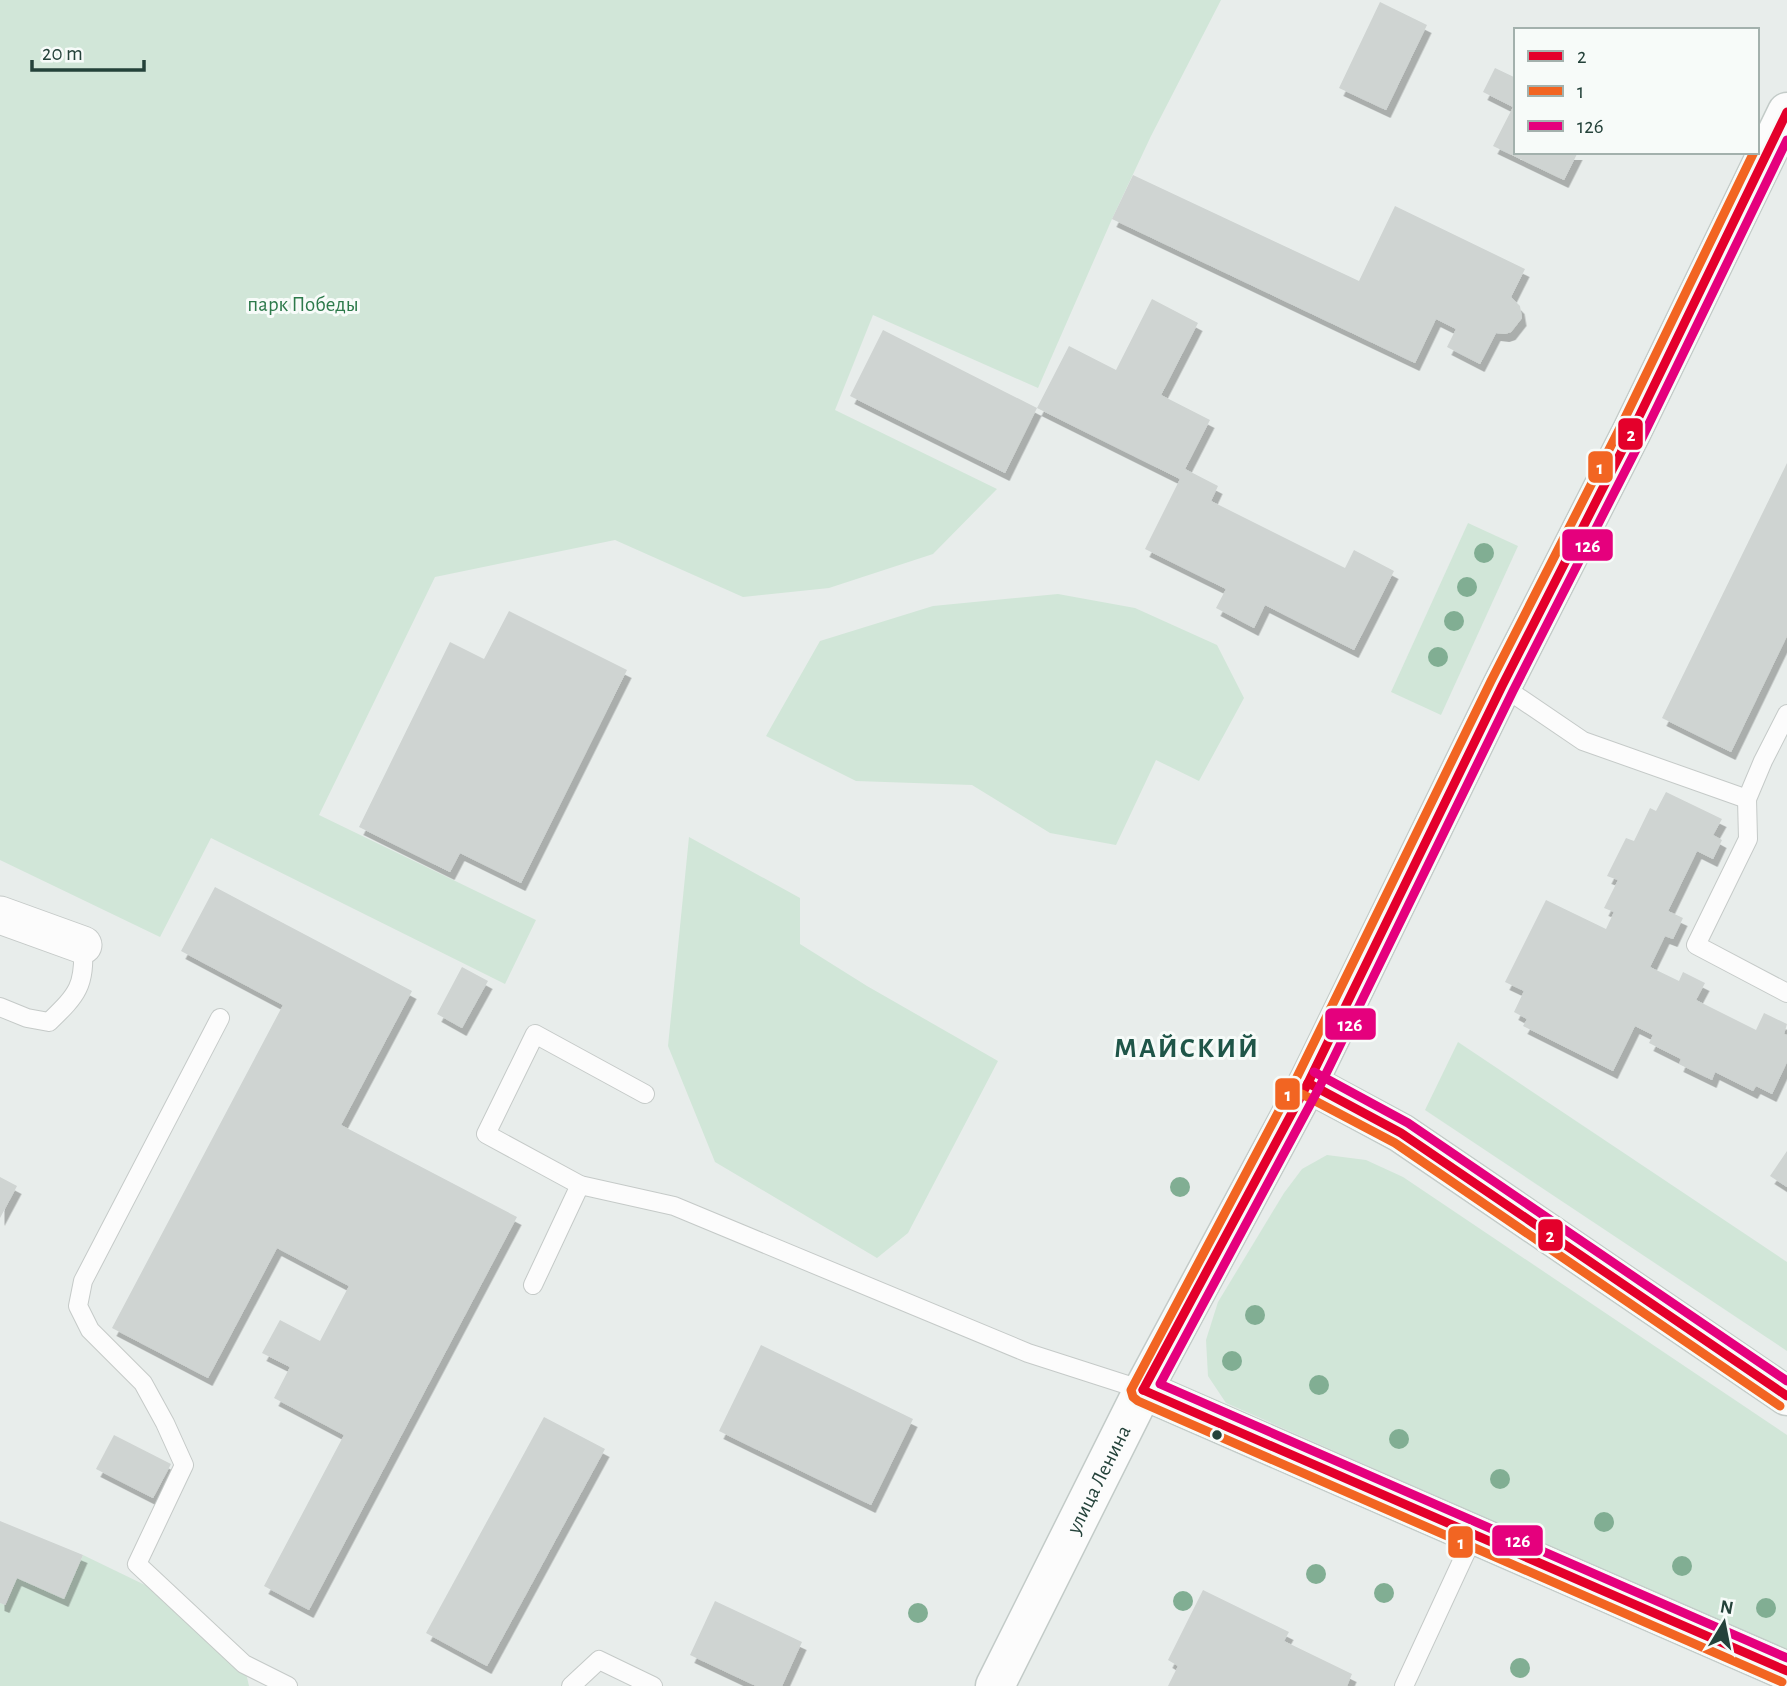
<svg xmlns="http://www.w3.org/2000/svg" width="1787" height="1686" font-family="'Alegreya Sans',sans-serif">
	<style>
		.green { fill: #d1e6d8 }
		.building { fill: #cfd4d2; filter: url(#shadow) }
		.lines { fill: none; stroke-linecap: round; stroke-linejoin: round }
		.lane-casing { stroke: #c5cac8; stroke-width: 20 }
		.street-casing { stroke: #c5cac8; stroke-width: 39 }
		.secondary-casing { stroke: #c3cbc8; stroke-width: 41 }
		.lane { stroke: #fcfcfc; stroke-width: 18 }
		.street { stroke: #fcfcfc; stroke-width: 37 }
		.secondary { stroke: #fcfcfc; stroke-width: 38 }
		.bus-1-casing { stroke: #f7fbf9; stroke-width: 14 }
		.bus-2-casing { stroke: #f7fbf9; stroke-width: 14 }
		.bus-3-casing { stroke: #f7fbf9; stroke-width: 14 }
		.bus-1 { stroke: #e4002b; stroke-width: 9 }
		.bus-2 { stroke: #f26522; stroke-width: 9 }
		.bus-3 { stroke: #e5007d; stroke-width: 9 }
		.tree { fill: #81ae93 }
		.bus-dot { fill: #24423a; stroke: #f7fbf9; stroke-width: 2.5 }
		.labels { text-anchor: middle; stroke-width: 6; stroke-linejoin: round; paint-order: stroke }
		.park-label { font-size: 21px; fill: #2d7a4b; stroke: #f7fbf9 }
		.street-label { font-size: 21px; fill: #24423a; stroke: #f7fbf9 }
		.district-label { font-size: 28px; font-weight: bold; letter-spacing: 2px; fill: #1f5548; stroke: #f7fbf9 }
		.line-badge { stroke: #f7fbf9; stroke-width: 2.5 }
		.badge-label { font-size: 19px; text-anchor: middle; font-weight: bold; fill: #fff }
	</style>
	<defs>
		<filter id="shadow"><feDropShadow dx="4.5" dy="8" stdDeviation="0" flood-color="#0004"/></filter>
	</defs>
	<rect width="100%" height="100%" fill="#e8edeb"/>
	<g class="green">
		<polygon points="0,0 1221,0 1151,136 1112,219 1038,388 873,315 835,410 997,489 933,554 829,588 743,597 615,540 435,577 319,815 536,920 505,984 211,838 160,937 0,860"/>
		<polygon points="1468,523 1518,546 1441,715 1391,692"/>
		<polygon points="1058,594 1135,608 1217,645 1244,698 1199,781 1156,760 1116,845 1050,833 972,785 856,781 766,736 820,641 933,606"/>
		<polygon points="689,837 800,898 800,944 867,986 998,1061 908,1233 877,1258 715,1162 668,1046"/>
		<polygon points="1458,1042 1787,1262 1787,1351 1425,1110"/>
		<polygon points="1327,1155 1366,1160 1403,1177 1787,1435 1787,1651 1226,1403 1208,1376 1206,1340 1218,1302 1284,1193 1302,1169"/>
		<polygon points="83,1555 176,1600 244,1664 249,1686 0,1686 0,1603 6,1605 17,1578 64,1598"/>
	</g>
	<g class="building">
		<polygon points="1380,2 1427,25 1386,110 1339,88"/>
		<polygon points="1495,68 1516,78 1516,152 1578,152 1564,180 1493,146 1513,107 1483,92"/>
		<polygon points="1133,175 1359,281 1395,206 1525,269 1511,297 1520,306 1522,318 1511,332 1505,334 1496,333 1480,364 1447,347 1456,329 1436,319 1415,363 1112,219"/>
		<polygon points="1152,299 1198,323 1161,395 1210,420 1185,469 1218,486 1211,501 1345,568 1354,550 1394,571 1354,650 1265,605 1254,628 1216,608 1226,589 1145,549 1180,479 1037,408 1069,346 1116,370"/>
		<polygon points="883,330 1037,408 1005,473 850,396"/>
		<polygon points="1787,463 1787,636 1731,752 1662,718"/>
		<polygon points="509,611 627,670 521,883 460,853 450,872 359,827 450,642 484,659"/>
		<polygon points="1666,792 1722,819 1713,835 1722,840 1713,859 1697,851 1668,911 1683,918 1673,939 1665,936 1650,967 1679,981 1683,972 1705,983 1696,1000 1756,1030 1764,1013 1787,1024 1784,1034 1787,1035 1787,1062 1772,1094 1756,1086 1753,1091 1715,1072 1712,1080 1679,1064 1681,1059 1649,1043 1653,1035 1635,1026 1613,1071 1523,1026 1527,1019 1514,1012 1524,991 1505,982 1546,900 1606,929 1614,912 1604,908 1618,880 1607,876 1626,838 1634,841 1650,808 1656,811"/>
		<polygon points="215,887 412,991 341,1125 517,1217 309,1610 264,1586 344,1435 274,1398 290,1367 262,1353 280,1320 320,1341 349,1286 277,1248 208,1378 112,1328 283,1005 181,951"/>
		<polygon points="462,967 488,981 462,1028 437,1014"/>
		<polygon points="1787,1151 1787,1187 1770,1176"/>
		<polygon points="0,1177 17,1186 0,1218"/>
		<polygon points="761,1345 913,1419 871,1505 719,1431"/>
		<polygon points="544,1417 605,1449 487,1666 426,1633"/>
		<polygon points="114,1435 171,1464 153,1498 96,1469"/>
		<polygon points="0,1521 83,1555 64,1599 17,1578 5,1605 0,1603"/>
		<polygon points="1203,1590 1289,1632 1284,1641 1352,1674 1347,1686 1168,1686 1178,1666 1168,1660"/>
		<polygon points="715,1601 802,1642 782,1686 756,1686 690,1655"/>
	</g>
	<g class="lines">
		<g class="lane-casing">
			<g id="lane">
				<polyline points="1502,686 1583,741 1747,799 1763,761 1787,714"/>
				<polyline points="1747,799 1748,839 1696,945 1787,993"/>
				<path d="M0 1007 27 1018 49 1022C78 994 85 986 83 945"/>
				<polyline points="220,1018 83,1281 78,1306 90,1330 143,1383 165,1423 184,1465 137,1564 244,1664 288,1686"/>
				<polyline points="645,1094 535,1034 486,1134 580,1185 674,1206 1028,1353 1143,1390"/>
				<polyline points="533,1285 580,1185"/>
				<polyline points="571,1686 599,1660 653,1686"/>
				<polyline points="1404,1686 1474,1535"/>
			</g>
		</g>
		<g class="street-casing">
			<polyline id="street" points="0,915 83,945"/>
		</g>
		<g class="secondary-casing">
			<g id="secondary">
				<polyline points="1308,1083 1401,1133 1787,1396"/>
				<polyline points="1143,1390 1787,1671"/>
				<path id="s1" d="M995 1686 1143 1390 1308 1083 1502 686 1632 431 1787 112"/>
			</g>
		</g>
		<use href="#lane" class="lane"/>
		<use href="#street" class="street"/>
		<use href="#secondary" class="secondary"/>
		<g class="bus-1-casing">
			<g id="bus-1">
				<polyline points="1308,1083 1401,1133 1787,1396"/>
				<polyline points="1143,1390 1308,1083 1502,686 1632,431 1787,112"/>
				<polyline points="1143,1390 1787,1671"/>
			</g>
		</g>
		<g class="bus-2-casing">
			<g id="bus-2">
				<polyline points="1754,152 1621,426 1491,681 1297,1077 1131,1390 1133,1397 1138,1401 1782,1682"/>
				<polyline points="1302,1094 1395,1143 1780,1406"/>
			</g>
		</g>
		<g class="bus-3-casing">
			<g id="bus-3">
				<polyline points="1787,140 1643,436 1513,691 1319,1088 1160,1384 1787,1658"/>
				<polyline points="1314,1072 1408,1123 1787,1381"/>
			</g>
		</g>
		<use href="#bus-1" class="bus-1"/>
		<use href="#bus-2" class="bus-2"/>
		<use href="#bus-3" class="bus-3"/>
	</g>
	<g class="tree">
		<circle cx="1484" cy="553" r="10"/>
		<circle cx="1467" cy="587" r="10"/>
		<circle cx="1454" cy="621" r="10"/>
		<circle cx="1438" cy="657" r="10"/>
		<circle cx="1180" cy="1187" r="10"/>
		<circle cx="1255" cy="1315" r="10"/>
		<circle cx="1232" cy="1361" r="10"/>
		<circle cx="1319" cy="1385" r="10"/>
		<circle cx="1399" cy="1439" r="10"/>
		<circle cx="1500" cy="1479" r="10"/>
		<circle cx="1604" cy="1522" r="10"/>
		<circle cx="1682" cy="1566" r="10"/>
		<circle cx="1316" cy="1574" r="10"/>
		<circle cx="1384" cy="1593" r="10"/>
		<circle cx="1183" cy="1601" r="10"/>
		<circle cx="1766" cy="1608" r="10"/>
		<circle cx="918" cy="1613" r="10"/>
		<circle cx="1520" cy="1668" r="10"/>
	</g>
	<circle class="bus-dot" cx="1217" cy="1435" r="6"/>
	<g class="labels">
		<g class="park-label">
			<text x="303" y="311">парк Победы</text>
		</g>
		<g class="street-label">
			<text dy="7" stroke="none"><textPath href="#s1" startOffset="231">улица Ленина</textPath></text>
		</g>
		<g class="district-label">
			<text x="1187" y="1057">МАЙСКИЙ</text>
		</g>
	</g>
	<g class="line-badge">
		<rect x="1617" y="417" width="27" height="34" rx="7" fill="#e4002b"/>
		<rect x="1587" y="450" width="27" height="34" rx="7" fill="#f26522"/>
		<rect x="1561" y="528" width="53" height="34" rx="7" fill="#e5007d"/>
		<rect x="1324" y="1007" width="53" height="34" rx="7" fill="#e5007d"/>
		<rect x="1274" y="1077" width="27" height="34" rx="7" fill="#f26522"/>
		<rect x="1537" y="1218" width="27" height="34" rx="7" fill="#e4002b"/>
		<rect x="1491" y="1524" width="53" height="33" rx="7" fill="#e5007d"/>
		<rect x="1447" y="1525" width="27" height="34" rx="7" fill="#f26522"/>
	</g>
	<g class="badge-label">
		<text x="1631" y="441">2</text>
		<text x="1600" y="474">1</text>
		<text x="1588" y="552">126</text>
		<text x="1350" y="1031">126</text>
		<text x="1288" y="1101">1</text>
		<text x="1550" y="1242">2</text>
		<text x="1518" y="1547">126</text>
		<text x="1461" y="1549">1</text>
	</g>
	<rect x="1514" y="28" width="245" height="126" fill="#f7fbf9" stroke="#a3b1ad" stroke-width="2"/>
	<rect x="1528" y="51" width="35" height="10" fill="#e4002b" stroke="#a3b1ad" stroke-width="2"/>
	<text x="1577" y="63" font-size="21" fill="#24423a">2</text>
	<rect x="1528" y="86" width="35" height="10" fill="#f26522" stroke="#a3b1ad" stroke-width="2"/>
	<text x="1577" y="98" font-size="21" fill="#24423a">1</text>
	<rect x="1528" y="121" width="35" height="10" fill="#e5007d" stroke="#a3b1ad" stroke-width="2"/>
	<text x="1577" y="133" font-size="21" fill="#24423a">126</text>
	<g transform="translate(1724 1623) rotate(10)" stroke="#f7fbf9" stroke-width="5" paint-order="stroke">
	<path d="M0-5L12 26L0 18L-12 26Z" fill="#24423a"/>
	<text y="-10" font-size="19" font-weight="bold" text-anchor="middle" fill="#24423a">N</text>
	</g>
	<path d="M32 60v10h112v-10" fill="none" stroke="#24423a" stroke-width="3.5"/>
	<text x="42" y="60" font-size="21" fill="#24423a" stroke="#f7fbf9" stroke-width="5" paint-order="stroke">20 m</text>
</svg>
